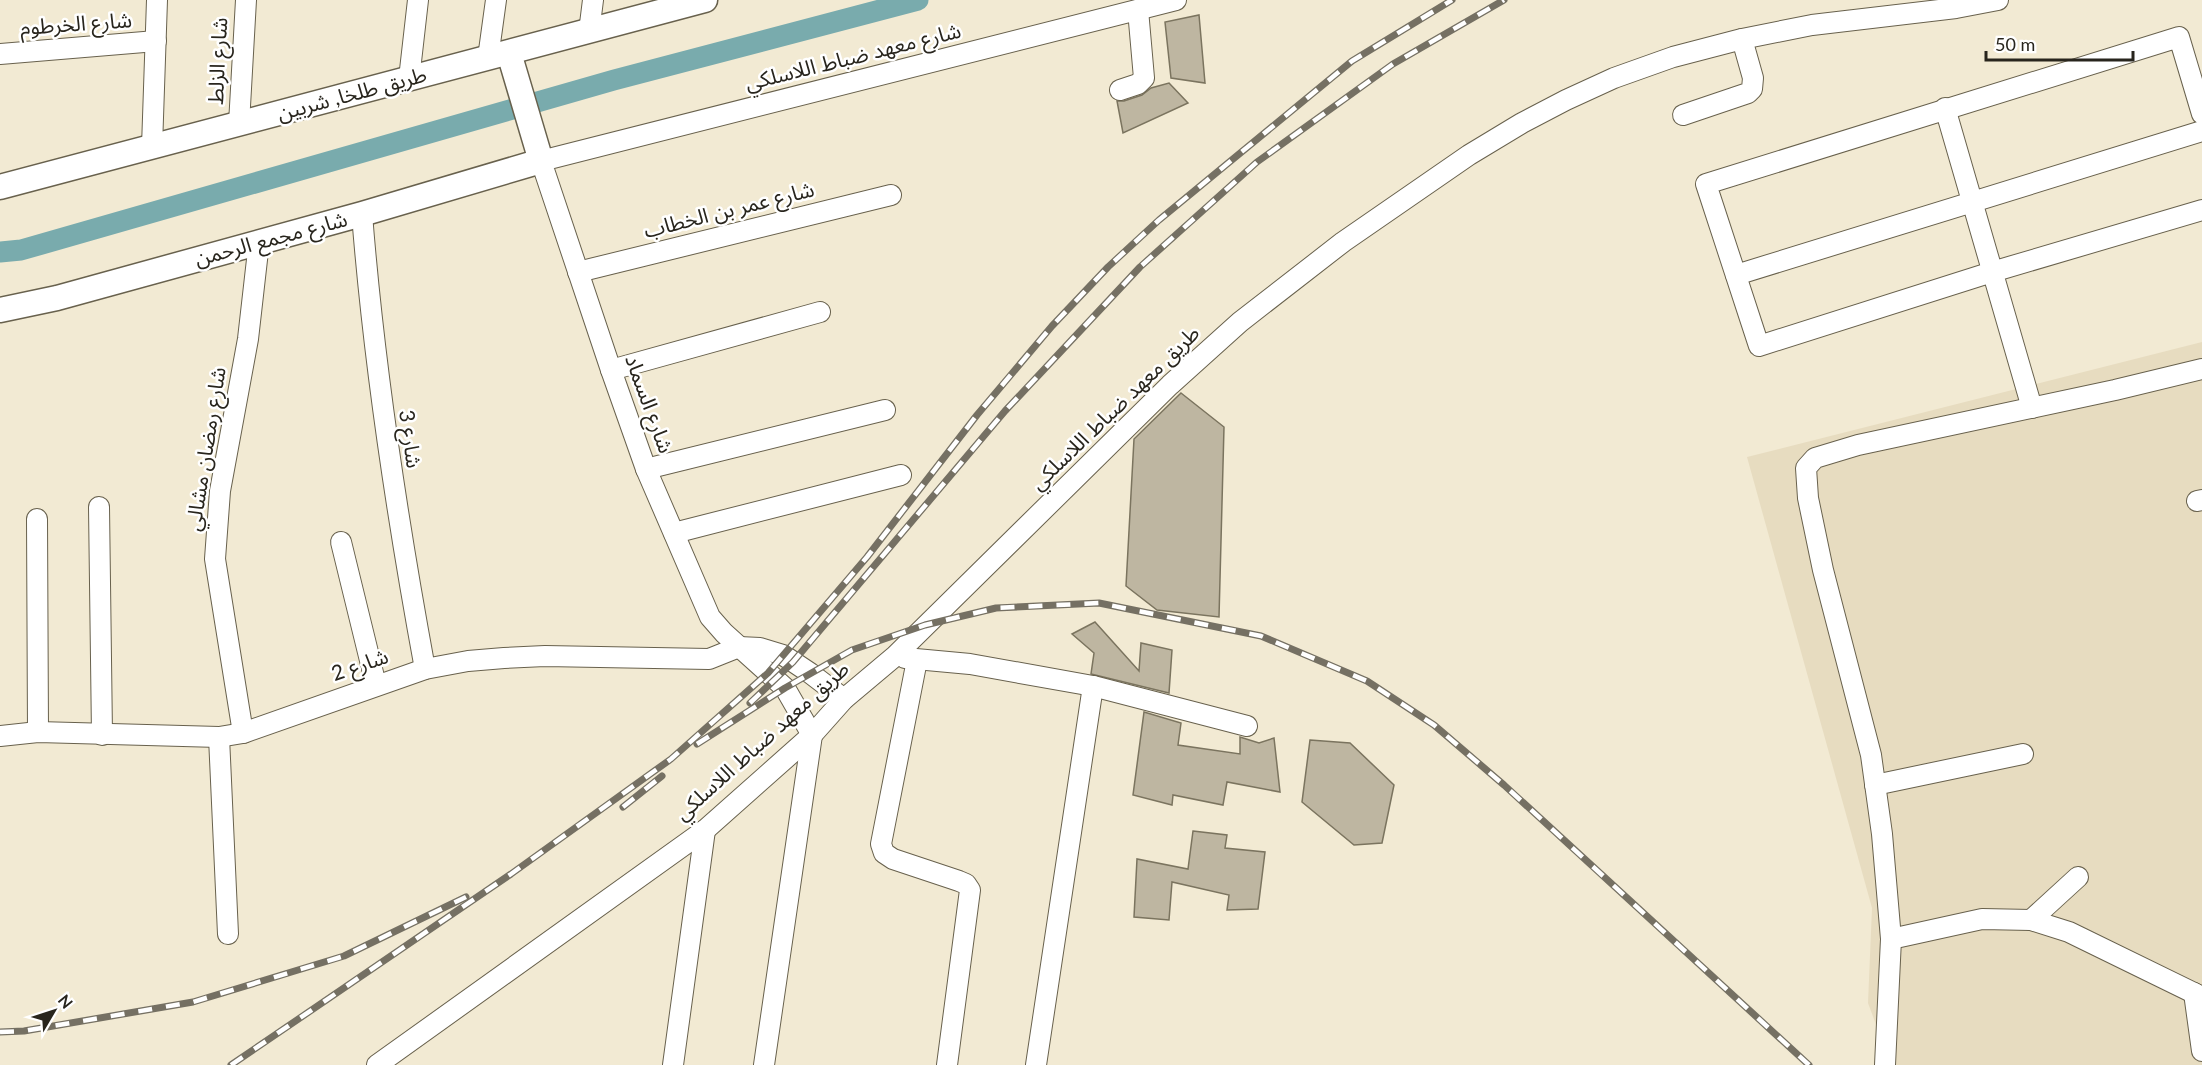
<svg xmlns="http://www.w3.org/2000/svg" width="2202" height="1065" font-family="Lato,'Noto Sans Arabic',sans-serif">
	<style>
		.built { fill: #e7dcc0 }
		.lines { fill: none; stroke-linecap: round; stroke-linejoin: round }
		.canal { stroke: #79abad; stroke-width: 21 }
		.building { fill: #beb6a1; stroke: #7b745f; stroke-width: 1.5 }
		.minor-casing { stroke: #68614d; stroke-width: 22 }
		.major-casing { stroke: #68614d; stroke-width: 27 }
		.minor { stroke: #fff; stroke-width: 20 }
		.major { stroke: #fff; stroke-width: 24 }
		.rail-casing { stroke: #757063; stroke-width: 7 }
		.rail { stroke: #fff; stroke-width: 4.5; stroke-dasharray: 14; stroke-linecap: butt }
		.labels { text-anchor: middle; stroke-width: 5; stroke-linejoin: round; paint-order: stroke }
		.street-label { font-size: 21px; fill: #28251d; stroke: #fff }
	</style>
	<rect width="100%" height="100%" fill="#f2ead3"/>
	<polygon class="built" points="2202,342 2202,1065 1891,1065 1868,1003 1872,908 1747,457"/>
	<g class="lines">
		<polyline class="canal" points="0,252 21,250 614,80 918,0"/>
	</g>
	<g class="building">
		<polygon points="1199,15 1205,83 1171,78 1165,22"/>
		<polygon points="1169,83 1188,103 1123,133 1117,101 1124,101 1142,95 1151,88"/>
		<polygon points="1181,393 1224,427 1219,617 1157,610 1126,586 1134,439"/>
		<polygon points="1095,622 1139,671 1141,643 1172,650 1169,693 1091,674 1094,653 1072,634"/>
		<polygon points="1144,712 1181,723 1178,745 1240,754 1240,737 1259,743 1274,738 1280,792 1227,782 1223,805 1173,795 1172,805 1133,795"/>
		<polygon points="1310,740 1350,743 1394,785 1382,843 1354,845 1302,802"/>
		<polygon points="1193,831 1227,835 1225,848 1265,852 1258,909 1227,910 1229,895 1172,882 1169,920 1134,917 1137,859 1188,869"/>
	</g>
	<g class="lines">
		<g class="minor-casing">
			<g id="minor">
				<polyline points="589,32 593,0"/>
				<polyline points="0,54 156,41"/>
				<polyline points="488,58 496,0"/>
				<polyline points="409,79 418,0"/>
				<polyline points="1120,90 1138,84 1144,78 1138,10"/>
				<polyline points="1945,108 2032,408"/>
				<polyline points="2202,114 2179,37 1706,184 1759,346 1992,272 2202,210"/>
				<polyline points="1683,115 1748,93 1752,89 1753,78 1742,39"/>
				<polyline points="239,124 246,0"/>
				<polyline points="152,147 157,0"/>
				<path d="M362 214C374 367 397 517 425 669"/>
				<polyline points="578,272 891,195"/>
				<polyline points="1736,275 2202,131"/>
				<polyline points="611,370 820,312"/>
				<polyline points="646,469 885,410"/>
				<polyline points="2197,501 2202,500"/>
				<polyline points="99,507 102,735"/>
				<polyline points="37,519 38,732"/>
				<polyline points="674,533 901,475"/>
				<polyline points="341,542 376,685"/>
				<polyline points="905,658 970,664 1093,686 1247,726"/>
				<polyline points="917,660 881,844 884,853 893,859 959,881 966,884 970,890 947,1065"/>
				<polyline points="243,733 215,559 220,491 248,339 259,242"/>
				<polyline points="0,736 38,732 219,737 243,733 425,669 468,661 504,658 545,656 709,659 739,647 760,648 783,655 810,673 844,699"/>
				<polyline points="219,737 228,934"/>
				<polyline points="1875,785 2023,754"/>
				<polyline points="2031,920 2078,877"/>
				<polyline points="1891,939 1982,919 2031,920 2069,932 2202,997"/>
				<polyline points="2194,993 2202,1051"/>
				<polyline points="377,1065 705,830 812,735 844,699 894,657 1170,385 1240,322 1343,242 1469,155 1522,123 1566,100 1614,78 1673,57 1742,39 1812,25 1956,8 1998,0"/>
				<polyline points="673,1065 705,830"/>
				<polyline points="764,1065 812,735 785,688 724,633 710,617 646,469 611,370 541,161 1176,0"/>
				<polyline points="1036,1065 1093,686"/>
				<polyline points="1885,1065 1891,939 1882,834 1871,755 1823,570 1808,498 1806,468 1815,458 1858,445 2115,390 2202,369"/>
			</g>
		</g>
		<g class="major-casing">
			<g id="major">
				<polyline points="0,187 705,0"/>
				<polyline points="0,310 57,298 362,214 541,161 509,53"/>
			</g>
		</g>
		<use href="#minor" class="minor"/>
		<use href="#major" class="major"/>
		<g class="rail-casing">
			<g id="rail">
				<polyline points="750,703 793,662 1005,411 1140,267 1257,162 1393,64 1504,0"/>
				<polyline points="697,744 785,688 852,650 925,625 996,608 1099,603 1261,636 1367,681 1434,725 1504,785 1809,1065"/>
				<polyline points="623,807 662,776"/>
				<polyline points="0,1032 24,1031 193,1002 344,956 466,897"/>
				<polyline points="231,1065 511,874 671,759 768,673 867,557 977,415 1052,326 1108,267 1159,220 1352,61 1452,0"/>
			</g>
		</g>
		<use href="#rail" class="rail"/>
	</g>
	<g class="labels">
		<g class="street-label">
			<text transform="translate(76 24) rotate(-4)" y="7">شارع الخرطوم</text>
			<text transform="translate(853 57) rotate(-14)" y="7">شارع معهد ضباط اللاسلكي</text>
			<text transform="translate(218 61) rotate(-87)" y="7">شارع الزلط</text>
			<text transform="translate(352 94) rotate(-15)" y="7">طريق طلخا, شربين</text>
			<text transform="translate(729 210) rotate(-14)" y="7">شارع عمر بن الخطاب</text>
			<text transform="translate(271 239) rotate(-15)" y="7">شارع مجمع الرحمن</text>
			<text transform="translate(649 404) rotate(70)" y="7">شارع السماد</text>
			<text transform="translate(1115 408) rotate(-44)" y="7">طريق معهد ضباط اللاسلكي</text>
			<text transform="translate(410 439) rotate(82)" y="7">شارع 3</text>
			<text transform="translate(206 449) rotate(-81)" y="7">شارع رمضان مشالي</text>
			<text transform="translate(360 665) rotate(-19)" y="7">شارع 2</text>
			<text transform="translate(762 741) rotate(-42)" y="7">طريق معهد ضباط اللاسلكي</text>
		</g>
	</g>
	<g transform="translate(54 1011) rotate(51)" stroke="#ffffff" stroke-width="4.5" paint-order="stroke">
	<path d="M0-4.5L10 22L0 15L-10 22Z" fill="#28251d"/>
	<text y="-9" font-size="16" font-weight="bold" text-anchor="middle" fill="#28251d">N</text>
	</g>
	<path d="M1986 51v9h147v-9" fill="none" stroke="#28251d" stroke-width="3"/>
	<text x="1995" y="51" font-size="18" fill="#28251d" stroke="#ffffff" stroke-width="4.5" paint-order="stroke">50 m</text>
</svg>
